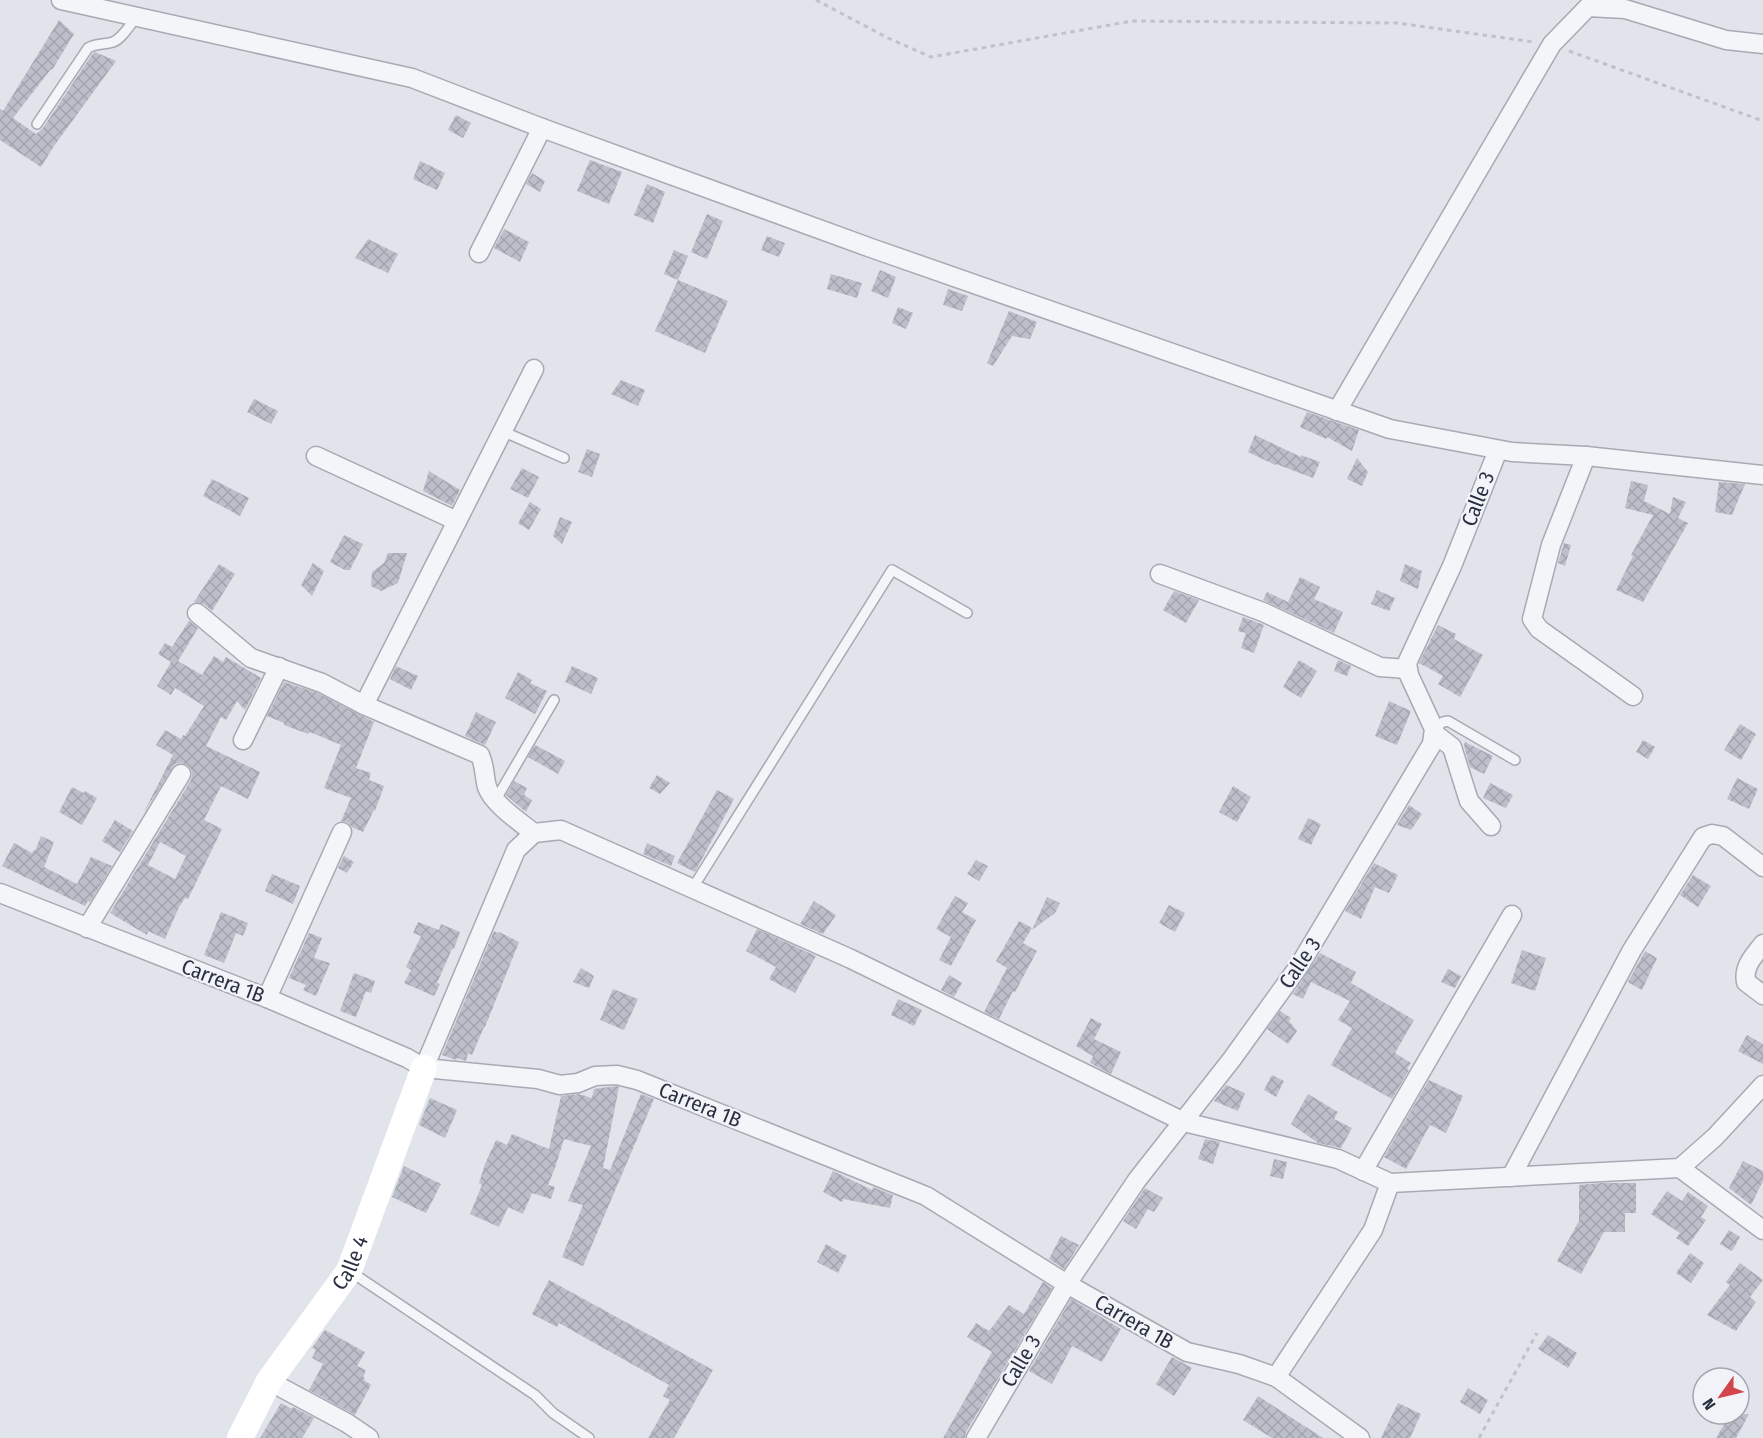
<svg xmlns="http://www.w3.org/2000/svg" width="1763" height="1438" font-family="'Fira Sans Condensed',sans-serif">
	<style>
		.building { fill: url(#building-cross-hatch); fill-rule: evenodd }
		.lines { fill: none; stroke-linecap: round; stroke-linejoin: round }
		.lane-casing { stroke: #a6aab4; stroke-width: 12 }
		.street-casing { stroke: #a6aab4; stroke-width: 21 }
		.path { stroke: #bfc2c9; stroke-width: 3; stroke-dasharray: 4.5 4.5; stroke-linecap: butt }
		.lane { stroke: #f4f5f8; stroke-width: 9 }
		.street { stroke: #f4f5f8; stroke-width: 18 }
		.secondary { stroke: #fff; stroke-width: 26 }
		.labels { text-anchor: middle; stroke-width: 4.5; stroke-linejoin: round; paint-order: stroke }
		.street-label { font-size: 21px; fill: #293042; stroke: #f1f3f8 }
	</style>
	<defs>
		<pattern id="building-cross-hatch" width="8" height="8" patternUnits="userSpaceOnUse" patternTransform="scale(1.5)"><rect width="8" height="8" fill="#bcbfca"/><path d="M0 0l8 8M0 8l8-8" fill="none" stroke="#a2a4af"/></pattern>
	</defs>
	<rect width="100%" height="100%" fill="#e1e4ea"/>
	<g class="building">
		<polygon points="59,20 74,34 52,70 51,69 13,118 36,134 43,128 93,53 95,52 116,61 54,146 41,167 0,140 0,109 3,111"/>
		<polygon points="456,115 471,123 463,138 448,130"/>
		<polygon points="590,160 622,172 609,204 577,191"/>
		<polygon points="420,161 445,173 437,190 413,179"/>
		<polygon points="532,173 545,181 540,192 526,184"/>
		<polygon points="647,184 665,192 653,223 634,215"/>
		<polygon points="707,214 723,221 707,259 691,252"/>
		<polygon points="504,229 529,242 520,262 494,248"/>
		<polygon points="767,236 785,243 779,257 761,250"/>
		<polygon points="368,239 398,254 388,273 355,258"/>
		<polygon points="674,250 688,256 678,280 664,274"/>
		<polygon points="880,270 896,277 888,298 871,291"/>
		<polygon points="831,274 862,283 857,298 827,289"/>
		<polygon points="678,280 728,301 705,353 655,331"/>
		<polygon points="948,289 968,296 962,311 943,305"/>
		<polygon points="898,307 913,313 906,329 892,323"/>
		<polygon points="1009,311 1037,322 1030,339 1012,336 993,366 987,363"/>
		<polygon points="621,380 645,390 638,406 611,394"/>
		<polygon points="254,399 278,411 271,424 247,412"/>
		<polygon points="1307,412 1359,430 1352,451 1327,437 1326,439 1300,427"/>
		<polygon points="1255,435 1301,457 1301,455 1320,462 1313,478 1276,464 1275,465 1248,452"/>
		<polygon points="587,449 600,454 592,477 578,472"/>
		<polygon points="1357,458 1368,472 1362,486 1347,479"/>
		<polygon points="522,468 539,477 528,498 510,489"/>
		<polygon points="429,471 460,490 452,506 423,491"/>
		<polygon points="212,479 249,498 240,516 203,496"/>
		<polygon points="1631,481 1648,485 1644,501 1670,514 1673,497 1686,502 1678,518 1688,523 1643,602 1616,590 1633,556 1631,555 1653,515 1625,508"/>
		<polygon points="1719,482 1745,484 1732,515 1715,512"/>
		<polygon points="530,502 541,509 529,530 518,523"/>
		<polygon points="560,517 572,522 562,544 553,536"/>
		<polygon points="344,535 363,544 350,570 345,570 330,562"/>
		<polygon points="1564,543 1571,545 1565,566 1558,563"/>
		<polygon points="388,553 407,553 398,583 381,591 371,586 372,572 384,563"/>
		<polygon points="313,563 324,571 312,596 301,585"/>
		<polygon points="219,564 235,574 212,611 204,604 194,602"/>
		<polygon points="1405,564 1422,571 1418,589 1400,581"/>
		<polygon points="1300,577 1320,587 1314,599 1343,612 1334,633 1263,600 1267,592 1288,602"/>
		<polygon points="1377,590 1395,598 1389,611 1371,604"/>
		<polygon points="1174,591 1199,600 1186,623 1163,610"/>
		<polygon points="1243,617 1264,625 1254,653 1241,648 1246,633 1238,631"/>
		<path d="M189 621 198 628 178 661 202 675 214 656 223 662 226 657 261 678 245 710 237 701 226 720 221 717 206 746 260 772 248 799 221 786 204 820 222 829 188 899 185 898 179 907 165 939 148 931 147 935 110 913 191 780 192 775 191 769 187 765 181 763 175 764 143 814 173 755 156 745 165 730 181 739 183 735 185 736 204 706 175 688 171 695 157 686 171 662 158 654 165 643 172 647ZM160 842 186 856 175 879 148 865Z"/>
		<polygon points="1438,625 1456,634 1454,639 1483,655 1460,697 1438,684 1443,676 1419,663"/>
		<polygon points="1299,660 1317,671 1301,698 1283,687"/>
		<polygon points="1338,660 1351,666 1347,676 1334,671"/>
		<polygon points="396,666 418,676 411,690 390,679"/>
		<polygon points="572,666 598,678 591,694 565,682"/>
		<polygon points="518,672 532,680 530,683 547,691 535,714 505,698"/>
		<polygon points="284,682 318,693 374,722 356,768 371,773 369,780 384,786 375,811 374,810 363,832 352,827 347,822 341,821 351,798 324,788 341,745 310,732 308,734 284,725 284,723 267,716"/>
		<polygon points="1389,701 1411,711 1397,745 1375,736"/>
		<polygon points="476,712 496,722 485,745 465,736"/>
		<polygon points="1740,724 1756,734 1741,760 1724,750"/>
		<polygon points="1643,740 1655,747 1648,759 1636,752"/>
		<polygon points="1465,742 1493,756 1484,774 1470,767 1464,746"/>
		<polygon points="535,745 565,761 558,774 528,757"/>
		<polygon points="657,775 670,783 660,794 649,788"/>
		<polygon points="1737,778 1758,789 1749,809 1727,799"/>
		<polygon points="514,781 527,788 524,795 532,800 526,812 506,795"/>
		<polygon points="1490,783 1513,795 1506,808 1483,798"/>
		<polygon points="1233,786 1251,797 1237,822 1219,812"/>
		<polygon points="72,787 84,793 85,791 97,798 82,825 59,812"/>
		<polygon points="717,790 734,799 695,872 677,863"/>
		<polygon points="1409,805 1422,814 1411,830 1397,825"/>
		<polygon points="1308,818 1321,824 1311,845 1298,839"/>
		<polygon points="115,820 133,831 120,852 102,841"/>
		<polygon points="41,836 54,842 44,867 77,884 91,857 112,866 90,902 88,901 85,906 2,866 14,843 32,853 34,850 35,851"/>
		<polygon points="647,843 675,856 671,866 643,854"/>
		<polygon points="344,856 354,862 347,873 338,868"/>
		<polygon points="976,860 988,866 979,881 967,874"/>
		<polygon points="1374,863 1398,875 1389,893 1375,887 1361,919 1345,911"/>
		<polygon points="272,874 300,886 293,904 265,891"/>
		<polygon points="1693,875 1711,886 1698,907 1680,895"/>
		<polygon points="955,896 968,903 962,912 976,920 951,966 939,960 951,937 936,929"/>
		<polygon points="1047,897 1060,903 1055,913 1032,930"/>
		<polygon points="814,901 836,915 823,934 800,924"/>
		<polygon points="1169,905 1185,913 1175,932 1159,923"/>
		<polygon points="221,912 248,923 243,936 236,933 224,963 204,955"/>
		<polygon points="1019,921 1032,928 1023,943 1037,951 1015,992 1013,991 999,1019 984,1012 1007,968 996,961"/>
		<polygon points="418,922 439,930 441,924 460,932 454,949 452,949 437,983 440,984 434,996 404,983 411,970 406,967 421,936 413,933"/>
		<polygon points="757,929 816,956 795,993 769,979 776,967 746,951"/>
		<polygon points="494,931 498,933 499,932 519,942 485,1027 484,1027 472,1055 468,1053 466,1061 457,1058 456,1060 442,1055"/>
		<polygon points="309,933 322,938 314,958 330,963 316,996 303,990 306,985 289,978"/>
		<polygon points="1522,950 1546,958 1535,991 1511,983"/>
		<polygon points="1645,951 1657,958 1642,990 1628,982"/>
		<polygon points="1320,953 1356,972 1351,983 1414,1020 1395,1053 1411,1063 1407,1069 1409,1070 1392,1099 1331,1065 1352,1028 1338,1020 1350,1001 1311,982 1303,999 1293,994"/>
		<polygon points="581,968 594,976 589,988 573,982"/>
		<polygon points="1448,969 1461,976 1455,988 1441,982"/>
		<polygon points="354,973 375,981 371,993 366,991 356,1017 340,1011"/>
		<polygon points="949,975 962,983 954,997 941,990"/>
		<polygon points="613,989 638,999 624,1030 600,1020"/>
		<polygon points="898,999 922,1010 914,1026 891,1015"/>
		<polygon points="1280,1011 1291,1018 1289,1021 1297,1031 1288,1044 1267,1029"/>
		<polygon points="1091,1018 1102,1024 1094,1039 1121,1052 1111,1074 1090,1063 1093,1056 1076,1046"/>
		<polygon points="1747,1035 1763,1044 1763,1064 1738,1051"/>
		<polygon points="1272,1075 1284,1081 1276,1097 1264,1090"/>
		<polygon points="1429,1080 1463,1096 1446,1133 1430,1125 1406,1169 1384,1157"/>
		<polygon points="1226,1085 1245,1093 1238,1111 1214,1101"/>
		<polygon points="616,1086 619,1087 603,1168 610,1170 641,1094 654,1099 583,1266 562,1257 583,1205 568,1201 591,1146 564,1139 555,1168 548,1185 555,1187 551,1199 532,1193 523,1214 508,1207 499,1227 470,1214 482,1185 479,1183 485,1164 496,1140 507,1145 512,1134 549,1149 561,1096 579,1094 592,1098 594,1089"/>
		<polygon points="1308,1094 1338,1112 1334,1119 1352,1128 1341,1148 1318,1143 1291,1124"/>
		<polygon points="430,1098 457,1110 445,1138 419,1125"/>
		<polygon points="1205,1139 1220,1142 1213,1164 1198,1159"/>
		<polygon points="1274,1159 1287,1162 1283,1179 1270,1176"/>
		<polygon points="1743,1161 1763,1171 1763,1181 1751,1205 1729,1188"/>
		<polygon points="404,1166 441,1184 426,1213 392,1197"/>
		<polygon points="833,1171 872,1190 873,1187 893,1195 890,1208 843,1199 842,1202 823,1192"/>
		<polygon points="1601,1183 1636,1183 1636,1213 1625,1213 1625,1232 1604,1232 1581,1274 1557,1261 1579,1221 1579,1185"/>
		<polygon points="1145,1188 1163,1198 1154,1212 1148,1209 1136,1229 1123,1221"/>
		<polygon points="1667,1191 1682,1201 1688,1192 1708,1206 1701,1217 1706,1220 1688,1246 1676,1238 1680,1233 1651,1214"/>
		<polygon points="1729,1230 1740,1237 1732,1251 1720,1244"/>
		<polygon points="1061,1236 1079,1245 1064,1269 1049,1259"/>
		<polygon points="826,1244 847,1256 838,1273 817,1262"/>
		<polygon points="1690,1253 1704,1263 1691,1283 1676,1273"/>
		<polygon points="1740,1263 1763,1280 1750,1297 1756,1302 1736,1331 1707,1315 1730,1285 1726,1282"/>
		<polygon points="549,1280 713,1370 674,1438 648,1438 670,1400 663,1396 669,1385 559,1323 557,1327 532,1314"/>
		<polygon points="1043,1282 1052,1288 966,1432 965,1438 943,1438 992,1352 967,1337 976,1323 989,1331 1009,1305 1024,1314"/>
		<polygon points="1071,1299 1121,1329 1102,1362 1072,1346 1052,1384 1029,1371"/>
		<polygon points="325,1330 365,1352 357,1366 366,1370 363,1377 365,1378 364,1380 371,1385 355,1415 309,1390 323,1364 312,1358 316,1350 312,1348"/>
		<polygon points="1548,1335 1577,1353 1568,1368 1538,1349"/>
		<polygon points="1172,1357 1192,1368 1174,1396 1156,1384"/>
		<polygon points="1468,1388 1488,1400 1480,1414 1460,1402"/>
		<polygon points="1258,1396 1323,1438 1272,1438 1243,1420"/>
		<polygon points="281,1403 292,1409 293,1407 314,1418 302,1438 260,1438"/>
		<polygon points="1398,1403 1421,1414 1410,1438 1381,1438"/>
		<polygon points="1730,1414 1749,1414 1736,1438 1716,1438"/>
	</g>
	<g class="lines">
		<g class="lane-casing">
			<g id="lane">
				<path d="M37 124 88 48C96 43 104 45 113 42 122 39 130 24 137 17"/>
				<polyline points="502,431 564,458"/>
				<polyline points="1434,729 1443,722 1448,721 1515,760"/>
				<polyline points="495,801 554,700"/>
				<polyline points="692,889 892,570 967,613"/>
				<polyline points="351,1272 535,1395 553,1413 589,1438"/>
			</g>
		</g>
		<g class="street-casing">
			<g id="street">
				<polyline points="61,0 412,78 542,128 871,248 1390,429 1512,452 1586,456 1763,475"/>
				<polyline points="479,253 542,128"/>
				<polyline points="1337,411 1552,44 1588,7 1625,9 1726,40 1763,44"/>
				<polyline points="316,456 457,521"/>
				<polyline points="1586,456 1551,545 1532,619 1539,629 1633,696"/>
				<polyline points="1160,574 1263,612 1380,667 1407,669"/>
				<path d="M197 613 251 658 322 683 364 705 480 755C485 766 484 776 487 787 493 804 520 822 534 833"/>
				<polyline points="364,705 534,369"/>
				<polyline points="1435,734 1452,747 1469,801 1491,826"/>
				<polyline points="243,740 279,667"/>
				<polyline points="0,893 267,998 407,1058 424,1068 538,1079 560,1085 578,1083 595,1076 617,1075 637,1080 926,1196 1067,1284 1187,1352 1239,1364 1276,1377 1360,1438"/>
				<polyline points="87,928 181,774"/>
				<path d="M1763 944C1754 956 1743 966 1746 982L1763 995"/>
				<polyline points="267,998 342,832"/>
				<polyline points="424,1068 516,850 534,833 561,830 851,959 1184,1122 1338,1159 1390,1183 1680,1168 1715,1137 1763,1085"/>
				<polyline points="1680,1168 1763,1230"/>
				<polyline points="1363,1171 1512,915"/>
				<polyline points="1511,1177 1632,950 1703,837 1712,834 1723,836 1763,867"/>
				<polyline points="1276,1377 1373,1230 1390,1183"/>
				<polyline points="269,1381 347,1423 369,1438"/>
				<polyline points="976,1438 1067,1284 1137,1180 1232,1059 1299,966 1432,744 1434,729 1409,675 1407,663 1452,566 1498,450"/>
			</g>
		</g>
		<g class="path">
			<polyline points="816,0 888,38 931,57 1132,21 1397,23 1534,42"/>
			<polyline points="1569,51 1763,121"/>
			<polyline points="1479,1438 1537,1333"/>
		</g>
		<use href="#lane" class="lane"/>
		<use href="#street" class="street"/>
		<path class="secondary" id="s1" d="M240 1438 269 1381 349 1271 424 1068"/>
	</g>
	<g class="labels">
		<g class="street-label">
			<text transform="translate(1478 499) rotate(-69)" y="7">Calle 3</text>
			<text transform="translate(1300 963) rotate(-56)" y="7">Calle 3</text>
			<text transform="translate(223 981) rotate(21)" y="7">Carrera 1B</text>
			<text transform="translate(700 1105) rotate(22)" y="7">Carrera 1B</text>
			<text dy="7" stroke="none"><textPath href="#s1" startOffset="208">Calle 4</textPath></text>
			<text transform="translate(1134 1322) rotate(30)" y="7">Carrera 1B</text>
			<text transform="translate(1021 1361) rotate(-59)" y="7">Calle 3</text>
		</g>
	</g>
	<g transform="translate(1721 1396) rotate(236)"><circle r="28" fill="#f1f3f8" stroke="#a1a5af" stroke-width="1.5"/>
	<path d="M0-4.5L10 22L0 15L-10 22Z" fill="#d1454b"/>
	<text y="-9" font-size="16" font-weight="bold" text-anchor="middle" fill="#293042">N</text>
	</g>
</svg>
